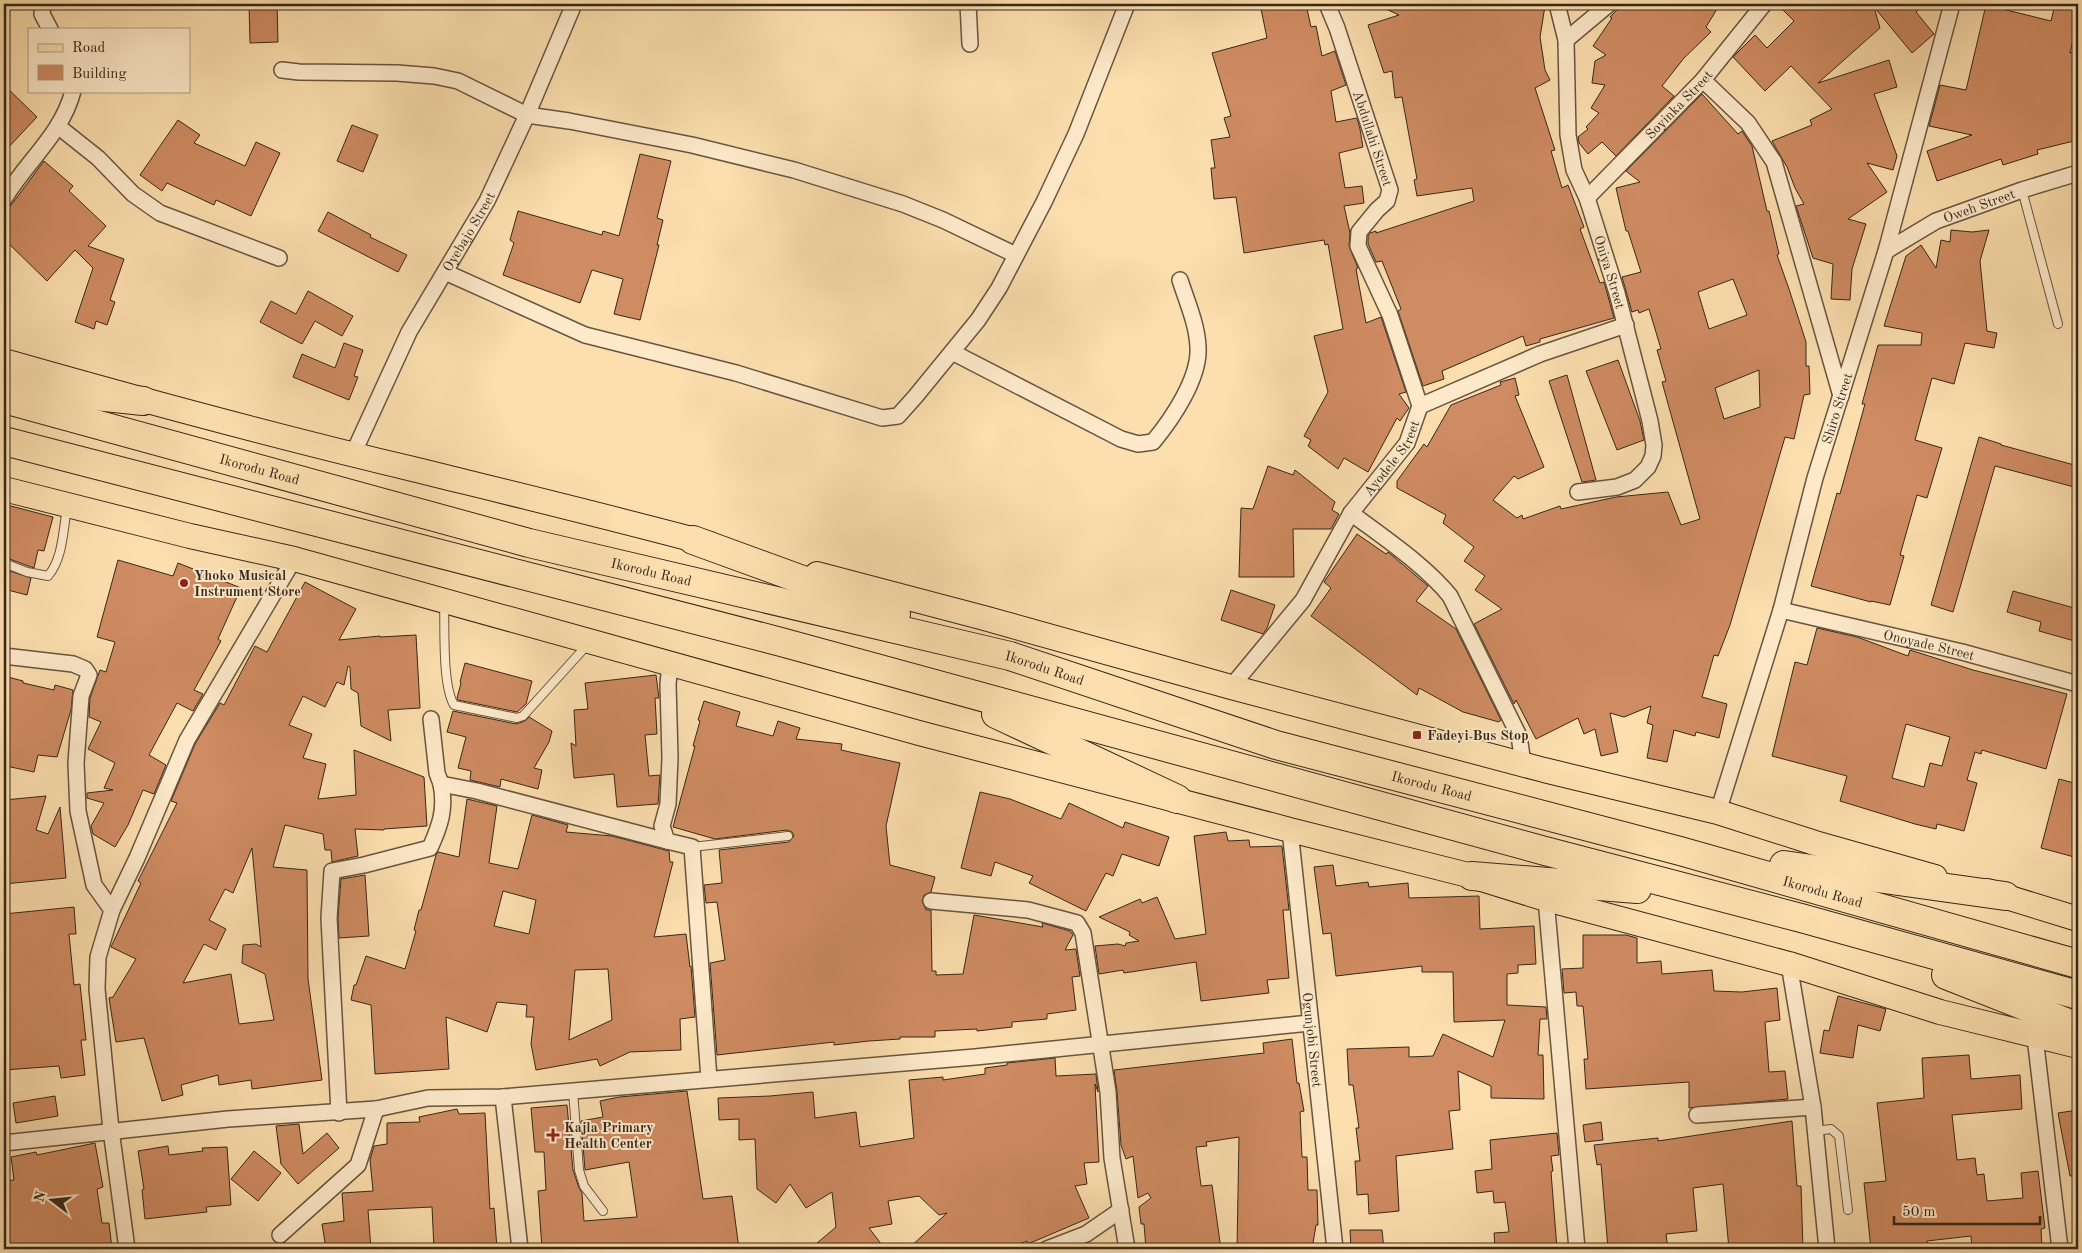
<svg xmlns="http://www.w3.org/2000/svg" width="2082" height="1253" font-family="'Old Standard TT',serif">
	<style>
		.building { fill: #cf8b62; stroke: #35271a; fill-rule: evenodd }
		.lines { fill: none; stroke-linecap: round; stroke-linejoin: round }
		.service-casing { stroke: #67553f; stroke-width: 10 }
		.minor-casing { stroke: #67553f; stroke-width: 18 }
		.primary-casing { stroke: #35271a; stroke-width: 26 }
		.motorway-casing { stroke: #35271a; stroke-width: 30 }
		.service { stroke: #feeacb; stroke-width: 8 }
		.minor { stroke: #feeacb; stroke-width: 15 }
		.primary { stroke: #fddfaf; stroke-width: 24 }
		.motorway { stroke: #fddfaf; stroke-width: 28 }
		.poi-dot { fill: #8f2418; stroke: #feeacb; stroke-width: 2 }
		.labels { text-anchor: middle; stroke-width: 4; stroke-linejoin: round; paint-order: stroke }
		.street-label { font-size: 14px; fill: #35271a; stroke: #feeacb }
		.poi-label { font-size: 14px; font-weight: bold; fill: #35271a; stroke: #feeacb; text-anchor: start }
	</style>
	<rect width="100%" height="100%" fill="#fddfaf"/>
	<filter id="stains"><feTurbulence type="fractalNoise" baseFrequency=".004" numOctaves="4"/><feColorMatrix values="0 0 0 0 .2 0 0 0 0 .09 0 0 0 0 .02 0 0 0 .5 -.17"/></filter>
	<radialGradient id="worn" r=".72"><stop offset=".6" stop-color="#630" stop-opacity="0"/><stop offset="1" stop-color="#630" stop-opacity=".3"/></radialGradient>
	<g class="building">
		<polygon points="249,4 277,4 278,42 250,43"/>
		<polygon points="1260,4 1306,4 1311,27 1316,26 1322,56 1335,51 1346,85 1331,91 1336,122 1357,118 1360,129 1363,147 1339,153 1345,188 1362,186 1364,203 1344,206 1350,233 1349,246 1358,268 1356,269 1366,323 1381,317 1406,392 1399,394 1409,408 1400,421 1397,418 1368,472 1344,458 1338,469 1308,446 1311,440 1304,436 1328,392 1314,336 1343,329 1328,244 1325,245 1324,240 1244,253 1236,197 1214,199 1211,168 1215,168 1211,140 1230,137 1224,118 1231,116 1212,53 1267,38"/>
		<polygon points="1375,4 1527,4 1545,6 1540,37 1545,70 1550,80 1535,88 1555,150 1551,151 1562,188 1568,185 1584,227 1580,229 1600,283 1604,282 1614,318 1540,339 1540,342 1526,346 1523,336 1442,371 1444,379 1423,386 1398,311 1401,309 1382,261 1376,262 1368,244 1368,236 1370,233 1376,231 1376,233 1474,201 1472,188 1417,196 1414,180 1417,179 1402,97 1395,98 1392,71 1384,73 1368,25 1399,15"/>
		<polygon points="1623,4 1720,4 1706,27 1711,32 1684,58 1662,86 1674,96 1616,156 1602,142 1588,154 1579,143 1578,137 1588,129 1586,127 1599,113 1591,108 1605,85 1592,83 1595,61 1606,55 1593,46 1612,18 1610,17"/>
		<polygon points="1777,4 1925,4 1916,12 1934,34 1912,53 1874,7 1880,28 1818,83 1889,60 1897,87 1874,94 1897,156 1893,170 1867,163 1887,192 1848,219 1866,224 1852,269 1850,300 1831,299 1833,264 1813,258 1796,206 1804,204 1795,188 1787,167 1772,141 1812,125 1810,120 1832,109 1791,66 1765,91 1733,57 1755,35 1767,48 1794,21"/>
		<polygon points="2055,4 2078,4 2073,26 2076,27 2070,53 2078,50 2078,140 2037,150 2038,154 2003,165 2001,159 1937,181 1927,151 1972,135 1929,126 1940,85 1966,90 1986,5 2051,21"/>
		<polygon points="4,85 37,117 4,152"/>
		<path d="M1702 94 1738 134 1742 131 1752 146 1767 211H1769L1779 254 1777 255 1789 289 1806 342V366H1809L1810 394 1804 395 1794 439 1785 437 1730 625 1718 656 1714 655 1702 697 1727 704 1719 738 1696 732 1695 736 1674 730 1667 762 1647 758 1653 725 1647 723 1651 706 1624 717 1610 713 1618 752 1601 756 1595 729 1584 734 1578 718 1536 739 1516 700 1514 704 1474 624 1502 609 1475 590 1485 576 1464 561 1474 547 1443 523 1446 515 1397 488V481L1424 444 1427 447 1451 405 1501 385 1500 382 1515 378 1519 395 1515 396 1544 467 1518 479 1514 476 1493 500 1517 518 1522 515 1523 519 1560 506 1561 509 1616 497 1668 492 1681 525 1700 519 1662 382 1666 381 1657 350 1661 349 1649 309 1639 313 1638 310 1632 312 1622 277 1641 272 1628 231H1626L1616 188 1640 182 1626 171ZM1733 279 1747 315 1709 329 1698 292ZM1759 370 1760 407 1724 419 1715 388Z"/>
		<polygon points="178,120 200,135 194,143 245,166 256,142 280,153 251,216 216,200 214,205 167,183 162,191 140,175"/>
		<polygon points="352,125 378,135 363,172 337,161"/>
		<polygon points="640,154 671,161 657,218 663,220 657,245 659,245 640,320 614,314 623,279 592,270 580,303 503,275 514,243 510,240 518,211 602,235 603,231 619,236"/>
		<polygon points="44,161 73,186 69,191 106,226 88,246 124,259 110,300 115,302 107,325 96,321 94,329 75,322 93,268 75,250 47,281 4,239 4,212 12,204"/>
		<polygon points="328,212 371,235 370,237 407,255 398,272 318,231"/>
		<polygon points="1951,230 1972,232 1989,230 1980,261 1987,331 1997,333 1994,348 1965,343 1954,384 1932,378 1915,440 1942,448 1927,498 1917,495 1900,555 1904,556 1890,605 1871,601 1871,602 1811,586 1837,493 1840,494 1865,404 1862,404 1878,345 1921,345 1922,333 1884,326 1906,256 1921,245 1936,268 1941,240 1950,242"/>
		<polygon points="308,291 353,316 342,336 315,321 302,344 260,322 271,301 296,314"/>
		<polygon points="344,343 363,350 354,376 358,377 349,400 293,377 302,354 335,368"/>
		<polygon points="1618,360 1640,421 1644,440 1617,450 1586,371"/>
		<polygon points="1567,375 1596,480 1582,482 1549,381"/>
		<polygon points="1979,437 2001,444 2001,445 2078,466 2078,488 1995,466 1953,612 1931,605"/>
		<polygon points="1268,466 1293,475 1295,470 1335,502 1332,510 1339,514 1331,529 1293,529 1294,577 1239,577 1241,508 1253,509"/>
		<polygon points="7,505 53,517 44,551 38,550 34,568 4,557 4,515"/>
		<polygon points="1357,534 1386,554 1388,552 1428,586 1416,601 1456,629 1501,720 1499,722 1463,712 1419,688 1417,695 1311,616 1331,588 1324,582"/>
		<polygon points="118,560 173,576 178,563 241,588 218,639 221,641 194,690 203,694 193,711 177,703 149,755 166,765 154,794 143,790 128,825 115,847 93,834 91,826 104,803 87,798 87,793 113,790 104,788 115,763 88,749 101,722 89,717 90,698 100,670 106,672 115,642 97,637"/>
		<polygon points="4,569 31,578 27,595 4,589"/>
		<path d="M305 582 356 609 339 640 380 636V637L416 635 420 708 388 710 391 741 361 726 358 693 351 689 350 667 348 666 344 685 337 682 325 707 303 696 289 725 312 734 303 758 326 764 318 799 356 795 354 750 424 777 427 826 384 829V830L355 829 358 856 332 862 331 850H325L323 834 285 825 273 867 307 870 308 979 322 1080 252 1089 251 1080 219 1085 218 1075 181 1085 183 1095 162 1101 144 1038 116 1042 109 998 113 997 136 959 111 947 141 883 138 881 177 803 171 801 195 744 220 703 224 705 255 646 267 652ZM252 848 261 947 256 944 243 945 242 963 265 974 274 1020 239 1024 231 974 183 983 204 944 216 950 226 929 209 920 225 889 233 893Z"/>
		<polygon points="1231,590 1275,605 1267,628 1263,634 1221,620"/>
		<polygon points="2013,591 2078,609 2078,642 2039,631 2041,622 2007,612"/>
		<path d="M1817 628 1857 637 1908 656 1910 650 1973 670 2067 694 2046 769 1982 750 1981 754 1975 752 1967 780 1977 783 1964 831 1937 824 1936 829 1915 824 1840 801 1847 776 1772 756 1795 662 1807 665ZM1906 724 1950 737 1942 766 1930 763 1924 787 1892 778Z"/>
		<polygon points="465,663 532,681 526,704 517,712 458,700 457,698 461,683 460,682"/>
		<polygon points="656,675 659,698 655,698 657,734 645,735 649,776 660,775 658,804 617,807 614,774 574,778 571,743 576,746 574,710 588,709 585,683"/>
		<polygon points="8,677 23,681 23,683 54,690 55,685 73,690 71,710 57,757 38,755 34,772 6,766 7,763 4,762 4,696"/>
		<polygon points="704,701 740,712 736,726 773,736 778,721 800,728 796,739 842,744 841,750 900,763 886,826 890,865 935,877 931,892 924,895 922,901 926,910 931,910 932,971 936,971 936,975 963,974 974,915 1043,927 1042,923 1070,931 1073,935 1065,950 1076,949 1080,976 1072,977 1076,1010 1047,1014 1047,1019 1012,1022 1012,1027 977,1031 977,1029 935,1031 935,1037 900,1037 900,1039 869,1041 834,1045 834,1042 717,1055 710,963 725,960 717,902 706,903 704,885 722,883 719,850 789,842 794,836 792,832 787,830 715,839 673,827 695,746 693,746 700,721 698,720"/>
		<polygon points="453,711 516,724 525,721 529,717 552,731 549,742 534,768 542,770 538,789 501,779 500,787 470,780 471,771 458,768 466,737 447,732"/>
		<polygon points="2059,779 2078,784 2078,858 2041,848"/>
		<polygon points="980,792 1010,799 1061,819 1069,803 1123,828 1125,822 1169,837 1159,866 1122,854 1113,876 1106,873 1086,911 1029,883 1033,876 995,862 991,876 961,868"/>
		<polygon points="46,796 36,830 48,834 60,807 66,878 4,884 4,800"/>
		<path d="M467 799 497 806 489 863 518 869 532 815 568 825 566 832 612 836 669 851 670 862H673L654 937 686 934 690 967 691 966 695 1017 680 1019 681 1050 630 1052 600 1066 597 1059 536 1070 531 1044 534 1017H526L527 1005 497 1002 487 1032 446 1017 449 1069 375 1074 371 1005 351 1000 354 985H356L366 956 405 969 416 931 414 930 419 910H421L436 855 438 852 459 857ZM503 891 536 900 529 934 494 926ZM608 969 612 1020 569 1040 575 970Z"/>
		<polygon points="1226,832 1228,841 1249,840 1250,847 1282,846 1289,910 1283,910 1289,978 1267,980 1269,993 1201,1001 1196,962 1124,973 1123,970 1099,974 1095,946 1118,944 1125,946 1126,943 1139,941 1129,935 1130,932 1099,917 1140,899 1142,903 1157,897 1175,939 1206,934 1194,836"/>
		<polygon points="1333,865 1336,886 1368,882 1369,887 1408,883 1409,898 1479,896 1480,929 1534,926 1536,964 1518,965 1518,973 1507,974 1507,1005 1546,1007 1547,1019 1540,1019 1538,1055 1543,1055 1544,1099 1491,1098 1491,1086 1458,1071 1460,1110 1449,1111 1453,1149 1396,1156 1399,1211 1369,1214 1368,1194 1357,1195 1355,1161 1360,1161 1356,1128 1359,1128 1353,1085 1349,1085 1347,1049 1409,1047 1409,1057 1433,1056 1443,1034 1493,1057 1505,1020 1454,1022 1453,972 1422,972 1422,966 1336,976 1331,933 1323,934 1314,867"/>
		<polygon points="365,875 369,936 339,938 338,918 341,879"/>
		<polygon points="74,907 76,934 69,934 74,985 80,984 86,1040 81,1040 85,1075 61,1078 59,1066 4,1070 4,914"/>
		<polygon points="1583,935 1626,935 1637,938 1637,963 1661,961 1662,974 1712,970 1714,991 1742,992 1777,988 1780,1020 1765,1022 1769,1072 1785,1071 1788,1099 1689,1108 1689,1082 1586,1089 1584,1059 1588,1059 1583,1006 1577,1006 1576,992 1564,993 1562,969 1583,968"/>
		<polygon points="1838,996 1886,1009 1880,1031 1858,1025 1853,1058 1820,1053 1824,1030 1829,1031"/>
		<polygon points="1292,1039 1297,1083 1299,1083 1304,1111 1300,1112 1302,1157 1307,1157 1308,1190 1317,1190 1318,1225 1316,1225 1312,1249 1237,1249 1239,1137 1206,1142 1207,1146 1196,1147 1201,1186 1212,1185 1221,1249 1146,1249 1144,1224 1141,1224 1139,1207 1151,1198 1148,1193 1138,1198 1133,1156 1126,1159 1121,1145 1117,1091 1114,1070 1264,1053 1263,1043"/>
		<polygon points="1969,1055 1971,1079 2020,1075 2022,1109 1952,1115 1957,1160 1975,1158 1977,1175 1984,1174 1987,1201 2023,1198 2021,1173 2038,1171 2045,1228 2041,1229 2042,1249 1972,1249 1971,1236 1927,1241 1928,1249 1871,1249 1864,1183 1886,1181 1877,1103 1924,1098 1922,1058"/>
		<polygon points="1055,1058 1056,1076 1096,1074 1098,1092 1095,1084 1099,1162 1084,1163 1087,1184 1075,1186 1089,1218 1028,1244 1027,1241 1008,1249 908,1249 947,1213 939,1215 919,1196 888,1201 892,1224 869,1228 885,1249 810,1249 836,1227 832,1192 806,1208 790,1184 776,1203 757,1189 755,1139 739,1140 739,1119 719,1120 718,1098 770,1096 813,1092 815,1118 856,1112 860,1147 914,1138 909,1080 943,1077 943,1080 985,1074 985,1068 1007,1065 1007,1063"/>
		<polygon points="687,1091 703,1199 732,1196 739,1249 542,1249 538,1191 546,1190 544,1152 535,1152 531,1108 567,1105 573,1170 579,1188 582,1193 584,1221 637,1217 629,1162 585,1170 581,1121 603,1117 600,1101 619,1097"/>
		<polygon points="55,1096 58,1116 16,1123 13,1103"/>
		<polygon points="457,1109 459,1114 485,1113 490,1209 494,1208 497,1249 434,1249 432,1207 368,1210 371,1249 326,1249 322,1224 344,1221 342,1193 373,1191 370,1160 374,1146 387,1144 387,1123 420,1122 419,1117"/>
		<polygon points="2078,1110 2078,1175 2070,1176 2058,1113"/>
		<polygon points="1792,1121 1797,1186 1801,1186 1803,1249 1729,1249 1723,1184 1693,1188 1697,1231 1666,1234 1668,1249 1608,1249 1601,1164 1597,1165 1594,1145 1658,1138 1658,1141"/>
		<polygon points="1601,1122 1603,1140 1585,1142 1583,1125"/>
		<polygon points="299,1124 303,1154 327,1133 339,1148 298,1184 281,1164 276,1126"/>
		<polygon points="1557,1133 1559,1155 1551,1156 1553,1171 1551,1172 1557,1249 1495,1249 1494,1233 1509,1232 1505,1202 1494,1203 1493,1191 1477,1193 1475,1171 1492,1169 1490,1140"/>
		<polygon points="95,1143 103,1187 97,1189 102,1223 109,1223 112,1249 4,1249 4,1181 14,1180 11,1157 36,1152 37,1155"/>
		<polygon points="168,1146 169,1155 203,1151 202,1148 227,1147 231,1205 206,1207 207,1212 145,1219 142,1190 144,1189 138,1151"/>
		<polygon points="254,1151 281,1173 258,1201 231,1179"/>
		<polygon points="1350,1230 1382,1230 1384,1249 1351,1249"/>
	</g>
	<g class="lines">
		<g class="service-casing">
			<g id="service">
				<polyline points="2022,190 2058,324"/>
				<path d="M4 563 27 572 48 576C63 559 63 530 67 508"/>
				<path d="M444 603C445 629 442 684 454 705L517 718 523 716 588 644"/>
				<polyline points="692,847 788,836"/>
				<polyline points="573,1091 579,1170 584,1186 603,1211"/>
				<polyline points="1815,1131 1831,1129 1839,1136 1848,1210"/>
			</g>
		</g>
		<g class="minor-casing">
			<g id="minor">
				<polyline points="43,4 42,14 50,29"/>
				<polyline points="968,4 970,44"/>
				<path id="s1" d="M1327 4 1337 28 1390 190 1387 201 1377 210 1359 232 1358 246 1390 315 1420 406"/>
				<path id="s2" d="M1557 4 1566 40 1568 135 1574 170 1587 198 1617 293 1650 421 1654 445 1653 456 1648 467 1635 480 1617 487 1578 492"/>
				<polyline points="1566,40 1609,4"/>
				<polyline points="282,70 299,72 397,73 434,76 458,81 527,115 569,121 692,145 794,170 903,204 943,220 1016,255"/>
				<polyline points="1703,80 1748,123 1774,162 1841,396"/>
				<polyline points="59,127 98,158 133,194 160,213 279,258"/>
				<path id="s3" d="M1587 198 1703 80 1764 4"/>
				<path d="M4 199C26 162 62 134 73 91"/>
				<path id="s4" d="M1886 251 1936 221 2022 190 2078 173"/>
				<polyline points="445,272 585,335 736,373 882,418 898,416 915,397 978,320 999,288 1044,202 1076,134 1127,4"/>
				<path d="M954 353 1121 439 1138 444 1153 442C1172 419 1200 378 1198 347 1197 324 1187 302 1180 280"/>
				<path id="s5" d="M353 454 409 332 487 201 527 115 574 4"/>
				<path d="M1351 513C1384 538 1425 565 1450 596L1519 736 1523 763"/>
				<path id="s6" d="M1781 610 1962 652 2078 684"/>
				<polyline points="4,656 73,664 85,669 89,675 81,696 76,763 78,811 94,885 112,910"/>
				<polyline points="670,665 668,684 670,758 668,804 662,826 667,841 692,847 709,1079"/>
				<path id="s7" d="M1231 687 1303 600 1351 513 1407 443 1420 406 1540 354 1626 325"/>
				<polyline points="431,719 437,773 441,784"/>
				<path id="s8" d="M1718 812 1781 610 1815 478 1886 251 1952 4"/>
				<path id="s9" d="M1290 830 1335 1249"/>
				<polyline points="1546,899 1577,1249"/>
				<polyline points="931,901 1028,910 1077,923 1083,933 1108,1092 1112,1158 1127,1249"/>
				<polyline points="1789,964 1813,1107 1827,1249"/>
				<polyline points="2035,1037 2060,1249"/>
				<polyline points="503,1097 520,1249"/>
				<path d="M339 1113 329 918 332 871 364 865 430 848C440 826 446 809 441 784L477 791 667 841"/>
				<polyline points="1697,1115 1813,1107"/>
				<polyline points="4,1143 228,1119 376,1109 428,1098 503,1097 975,1057 1310,1023"/>
				<polyline points="280,1235 358,1165 376,1109"/>
				<polyline points="127,1249 111,1130 97,989 98,957 112,910 137,858 187,740 294,559"/>
				<polyline points="1047,1249 1086,1234 1121,1210"/>
			</g>
		</g>
		<g class="primary-casing">
			<g id="primary">
				<path d="M4 361C141 400 278 437 417 470 514 494 613 518 710 544"/>
				<polyline points="4,489 190,536 294,559 919,733 1290,830 1472,876 1546,899 1789,964 1940,1012 2078,1046"/>
				<polyline points="817,574 984,618 1231,687 1544,770 1718,812 1815,843 1935,877"/>
				<polyline points="1987,891 2078,919"/>
			</g>
		</g>
		<g class="motorway-casing">
			<g id="motorway">
				<polyline points="10,387 143,401"/>
				<path id="s10" d="M4 399 529 543 1010 656 1276 745 1680 851 2078 964"/>
				<polyline points="4,441 781,642 1545,851 1801,918 2078,995"/>
				<polyline points="693,540 896,614"/>
				<polyline points="996,714 1177,799"/>
				<polyline points="1784,865 2005,896"/>
				<polyline points="1472,876 1637,889"/>
				<polyline points="1946,975 2078,1027"/>
			</g>
		</g>
		<use href="#service" class="service"/>
		<use href="#minor" class="minor"/>
		<use href="#primary" class="primary"/>
		<use href="#motorway" class="motorway"/>
	</g>
	<g class="poi-dot">
		<circle cx="184" cy="583" r="5"/>
		<rect x="1412" y="730" width="10" height="10" rx="2.5"/>
		<path d="M550.5 1127.5h5v5h5v5h-5v5h-5v-5h-5v-5h5z"/>
	</g>
	<g class="labels">
		<g class="street-label">
			<text dy="5" stroke="none"><textPath href="#s3" startOffset="131">Soyinka Street</textPath></text>
			<text dy="5" stroke="none"><textPath href="#s1" startOffset="142">Abdullahi Street</textPath></text>
			<text dy="5" stroke="none"><textPath href="#s4" startOffset="104">Oweh Street</textPath></text>
			<text dy="5" stroke="none"><textPath href="#s5" startOffset="251">Oyebajo Street</textPath></text>
			<text dy="5" stroke="none"><textPath href="#s2" startOffset="276">Oniya Street</textPath></text>
			<text dy="5" stroke="none"><textPath href="#s8" startOffset="421">Shiro Street</textPath></text>
			<text dy="5" stroke="none"><textPath href="#s7" startOffset="281">Ayodele Street</textPath></text>
			<text dy="5" stroke="none"><textPath href="#s10" startOffset="265">Ikorodu Road</textPath></text>
			<text dy="5" stroke="none"><textPath href="#s10" startOffset="670">Ikorodu Road</textPath></text>
			<text dy="5" stroke="none"><textPath href="#s6" startOffset="152">Onoyade Street</textPath></text>
			<text dy="5" stroke="none"><textPath href="#s10" startOffset="1075">Ikorodu Road</textPath></text>
			<text dy="5" stroke="none"><textPath href="#s10" startOffset="1480">Ikorodu Road</textPath></text>
			<text dy="5" stroke="none"><textPath href="#s10" startOffset="1885">Ikorodu Road</textPath></text>
			<text dy="5" stroke="none"><textPath href="#s9" startOffset="211">Ogunjobi Street</textPath></text>
		</g>
		<g class="poi-label">
			<text x="194" y="580">Yhoko Musical<tspan x="194" dy="16">Instrument Store</tspan></text>
			<text x="1427" y="740">Fadeyi Bus Stop</text>
			<text x="564" y="1132">Kajla Primary<tspan x="564" dy="16">Health Center</tspan></text>
		</g>
	</g>
	<rect width="2082" height="1253" fill="none" stroke="#fddfaf" stroke-width="20"/>
	<rect x="5" y="5" width="2072" height="1243" fill="none" stroke="#35271a" stroke-width="2.5"/>
	<rect x="10" y="10" width="2062" height="1233" fill="none" stroke="#35271a"/>
	<rect x="28" y="28" width="162" height="65" fill="#feeacb" stroke="#ae9c84"/>
	<rect x="38" y="44" width="25" height="8" fill="#fddfaf" stroke="#ae9c84"/>
	<text x="72" y="52" font-size="15" fill="#35271a">Road</text>
	<rect x="38" y="65" width="25" height="15" fill="#cf8b62" stroke="#ae9c84"/>
	<text x="72" y="78" font-size="15" fill="#35271a">Building</text>
	<g transform="translate(52 1200) rotate(286)" stroke="#feeacb" stroke-width="4" paint-order="stroke">
	<path d="M0-4L9 19L0 12L-9 19Z" fill="#35271a"/>
	<text y="-8" font-size="14" font-weight="bold" text-anchor="middle" fill="#35271a">N</text>
	</g>
	<path d="M1894 1216v8h146v-8" fill="none" stroke="#35271a" stroke-width="2.5"/>
	<text x="1902" y="1216" font-size="15" fill="#35271a" stroke="#feeacb" stroke-width="4" paint-order="stroke">50 m</text>
	<rect width="100%" height="100%" filter="url(#stains)"/>
	<rect width="100%" height="100%" fill="url(#worn)"/>
</svg>
